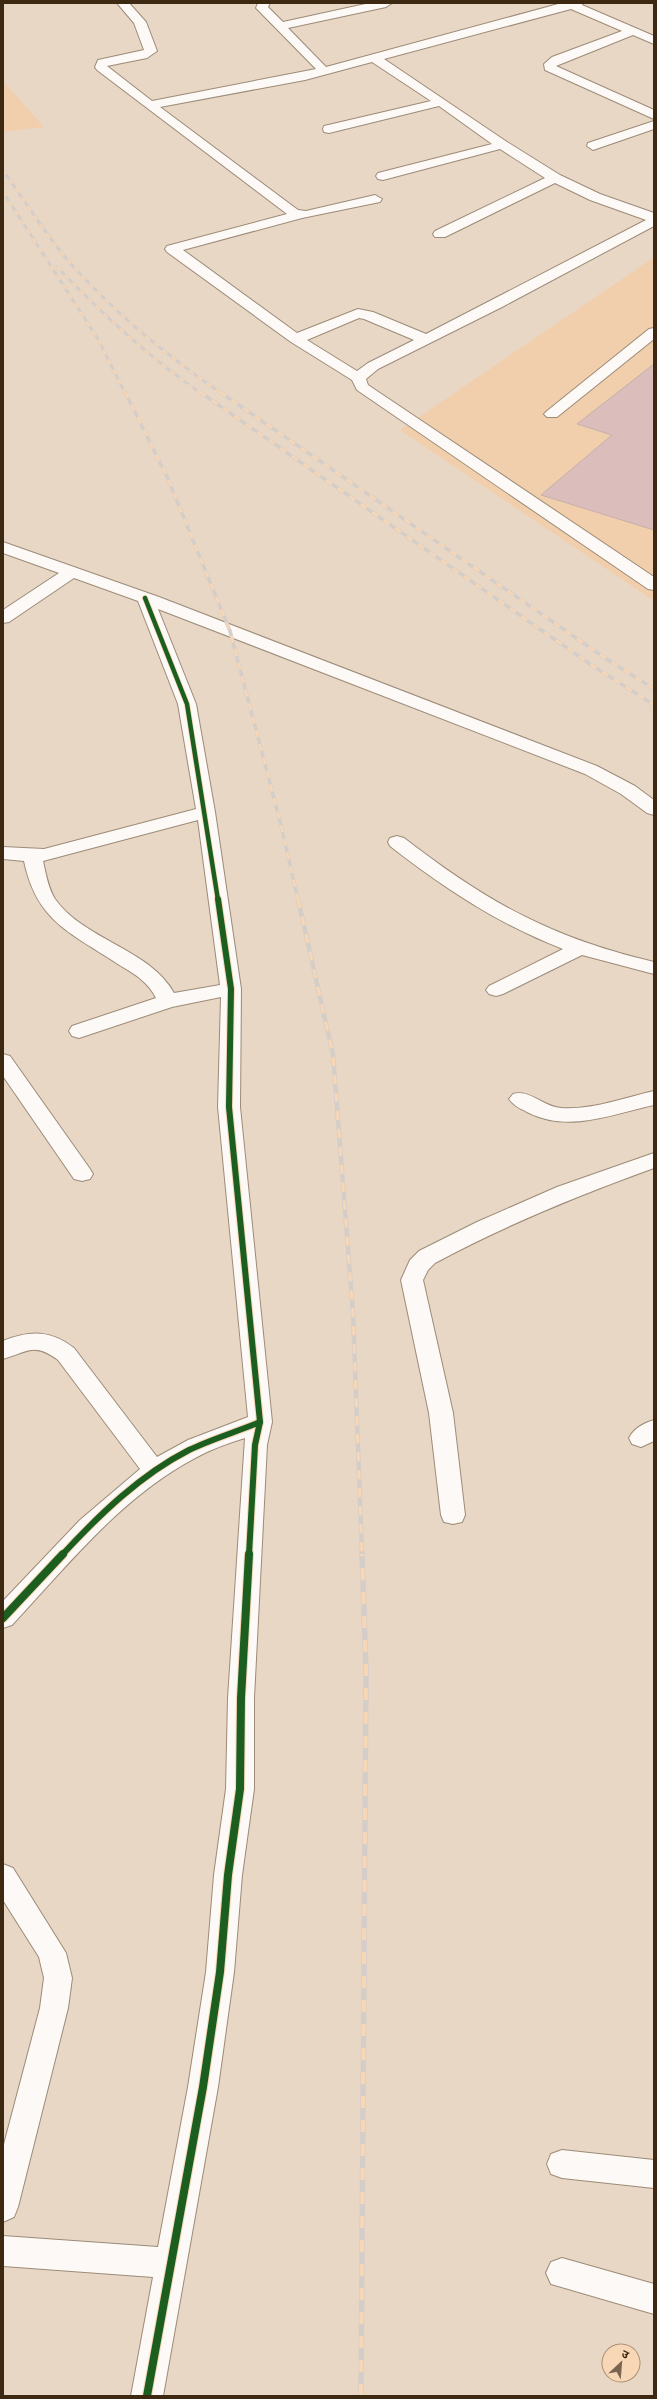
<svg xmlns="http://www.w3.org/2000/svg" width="657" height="2399" font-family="'Varela Round','Noto Sans Devanagari',sans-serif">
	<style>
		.built { fill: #f1ceac }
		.building { fill: #dbbebb; stroke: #c6b0ab }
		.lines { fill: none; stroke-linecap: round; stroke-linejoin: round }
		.minor-casing { stroke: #9c8b77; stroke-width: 2 }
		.minor { fill: #fcf9f6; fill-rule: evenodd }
		.rail-far3-casing { stroke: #d5cec8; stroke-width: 3 }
		.rail-far2-casing { stroke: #d5cec8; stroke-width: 3.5 }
		.rail-far1-casing { stroke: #d5cec8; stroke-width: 4.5 }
		.rail-casing { stroke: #d5cec8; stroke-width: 5.5 }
		.rail-far3 { stroke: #f8d7b6; stroke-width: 2; stroke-dasharray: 5.5; stroke-linecap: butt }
		.rail-far2 { stroke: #f8d7b6; stroke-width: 2.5; stroke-dasharray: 7; stroke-linecap: butt }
		.rail-far1 { stroke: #f8d7b6; stroke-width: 3; stroke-dasharray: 9; stroke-linecap: butt }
		.rail { stroke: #f8d7b6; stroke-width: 4; stroke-dasharray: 12; stroke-linecap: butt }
		.cycleway-far2-casing { stroke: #f8d7b6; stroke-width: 6 }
		.cycleway-far1-casing { stroke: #f8d7b6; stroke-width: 8 }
		.cycleway-casing { stroke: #f8d7b6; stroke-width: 10 }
		.cycleway-far2 { stroke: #1b5e20; stroke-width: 4.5 }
		.cycleway-far1 { stroke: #1b5e20; stroke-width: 6 }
		.cycleway { stroke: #1b5e20; stroke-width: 8 }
	</style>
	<rect width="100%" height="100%" fill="#e9d7c5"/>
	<g class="built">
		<polygon points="3,81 44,127 3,132"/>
		<polygon points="653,258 654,258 654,601 400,430"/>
	</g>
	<polygon class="building" points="654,364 654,530 541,495 612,435 577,424"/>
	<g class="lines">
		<g class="minor-casing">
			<g id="minor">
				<path d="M117 3H129L146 22 157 51 147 58 107 66 152 101 316 69 258 10 256 8 258 3H270L268 7 283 22 370 3H392L386 7 288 28 326 67 562 3H583L582 5 654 36V44L633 35 556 66 654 110V119L545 70 544 64 552 57 622 31 571 9 384 59 507 142 560 175 600 194 654 213V226L502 307 378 369 366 379 368 385 654 577V590L648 589 357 390 352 380 291 342 167 252 165 249 167 246 287 214 97 70 95 67 98 60 144 50 134 23ZM372 62 431 101 324 126 323 129 324 132 329 133 439 106 492 144 378 173 376 176 378 179 383 180 500 149 545 178 435 231 433 234 435 237H445L555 183 590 200 646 220 426 334 373 312 358 309 297 333 183 250 302 218 380 202 382 199 375 195 306 211 298 210 160 107 305 80ZM359 318 364 319 414 340 368 363 357 371 307 340Z"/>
				<polygon points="654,121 654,129 593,150 587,146 588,143"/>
				<polygon points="654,328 654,339 557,417 547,417 544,414 547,411 649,329"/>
				<path d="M3 542 159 597 597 766 635 786 654 800V815L647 813 621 794 585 774 158 609 196 704 215 812 241 989 240 1107 272 1422 267 1445 254 1698V1789L242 1875 234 1972 218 2087 163 2396H131L153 2277 3 2266V2236L158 2247 188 2087 206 1972 214 1875 226 1789 228 1698 245 1438C228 1443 212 1449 197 1457 123 1495 68 1565 12 1625L3 1628V1601L80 1520 140 1469 58 1360C34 1342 28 1352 3 1359V1341C30 1330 51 1330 74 1348L157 1457 188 1440 248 1417 218 1107 221 997 172 1007 79 1038 72 1036 69 1031 72 1026 156 998C148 982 136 975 121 966 72 933 37 923 24 861L3 859V847L44 849 196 809 178 704 138 601 74 578 9 622 3 623V610L59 573 3 553ZM198 820 220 985 174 993C150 949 84 940 55 899 48 888 46 874 43 861Z"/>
				<path d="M397 836 404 838C487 902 551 938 654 962V974L582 955 503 994 496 996 489 994 486 990 489 986 563 949C498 924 444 888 390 846L388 842 390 838Z"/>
				<polygon points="3,1054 10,1056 90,1169 93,1174 90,1179 82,1181 74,1179 3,1076"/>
				<path d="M654 1091V1105C612 1114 570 1133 529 1113 521 1109 514 1106 509 1099L513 1094C530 1089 543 1107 561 1108 593 1110 623 1098 654 1091Z"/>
				<path d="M654 1153V1168C579 1195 506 1225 435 1263L428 1270 423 1280 453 1413 465 1515 462 1522 453 1524 444 1522 441 1515 429 1413 401 1280 410 1260 419 1251 477 1222 557 1187Z"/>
				<path d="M654 1420V1441L641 1447 632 1444 629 1438C634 1428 644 1423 654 1420Z"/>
				<polygon points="3,1864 13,1868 66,1953 72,1978 68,2008 18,2207 14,2217 3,2222 3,2148 40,2008 44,1978 39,1957 3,1900"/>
				<polygon points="562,2150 654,2160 654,2188 562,2178 551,2174 547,2164 551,2154"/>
				<polygon points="562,2258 654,2284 654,2314 551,2284 546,2273 551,2262"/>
			</g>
		</g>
		<use href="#minor" class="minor"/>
		<g class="rail-far3-casing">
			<g id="rail-far3">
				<path d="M3 170C25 201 46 236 71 264 115 313 167 356 221 393"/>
				<polyline points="3,192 98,339 125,393"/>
				<path d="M57 267C101 313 148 357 201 393"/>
			</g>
		</g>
		<g class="rail-far2-casing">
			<g id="rail-far2">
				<polyline points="125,392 168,479 230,631 281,825 298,900"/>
				<polyline points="200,392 590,664 654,705"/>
				<polyline points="220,392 605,658 654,689"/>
			</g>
		</g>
		<g class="rail-far1-casing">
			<polyline id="rail-far1" points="298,899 333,1055 353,1314 362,1555"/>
		</g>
		<g class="rail-casing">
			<polyline id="rail" points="361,2396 366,1670 362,1554"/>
		</g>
		<use href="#rail-far3" class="rail-far3"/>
		<use href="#rail-far2" class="rail-far2"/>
		<use href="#rail-far1" class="rail-far1"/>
		<use href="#rail" class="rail"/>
		<g class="cycleway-far2-casing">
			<polyline id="cycleway-far2" points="145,598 187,704 218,900"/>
		</g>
		<g class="cycleway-far1-casing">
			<g id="cycleway-far1">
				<polyline points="218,899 231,989 229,1107 260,1422"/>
				<path d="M62 1555C99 1515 140 1475 189 1450 212 1439 236 1432 260 1422L255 1445 249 1555"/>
			</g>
		</g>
		<g class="cycleway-casing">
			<g id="cycleway">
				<polyline points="3,1618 63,1554"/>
				<polyline points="147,2396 203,2087 220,1972 228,1875 240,1789 241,1698 249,1554"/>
			</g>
		</g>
		<use href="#cycleway-far2" class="cycleway-far2"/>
		<use href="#cycleway-far1" class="cycleway-far1"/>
		<use href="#cycleway" class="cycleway"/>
	</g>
	<rect width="657" height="2399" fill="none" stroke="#3d2812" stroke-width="8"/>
	<g transform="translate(621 2363) rotate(26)"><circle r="19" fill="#f8d7b6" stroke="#ad9174"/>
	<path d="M0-3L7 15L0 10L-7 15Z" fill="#796551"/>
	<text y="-6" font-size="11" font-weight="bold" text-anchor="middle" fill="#3d2812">उ</text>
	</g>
</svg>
